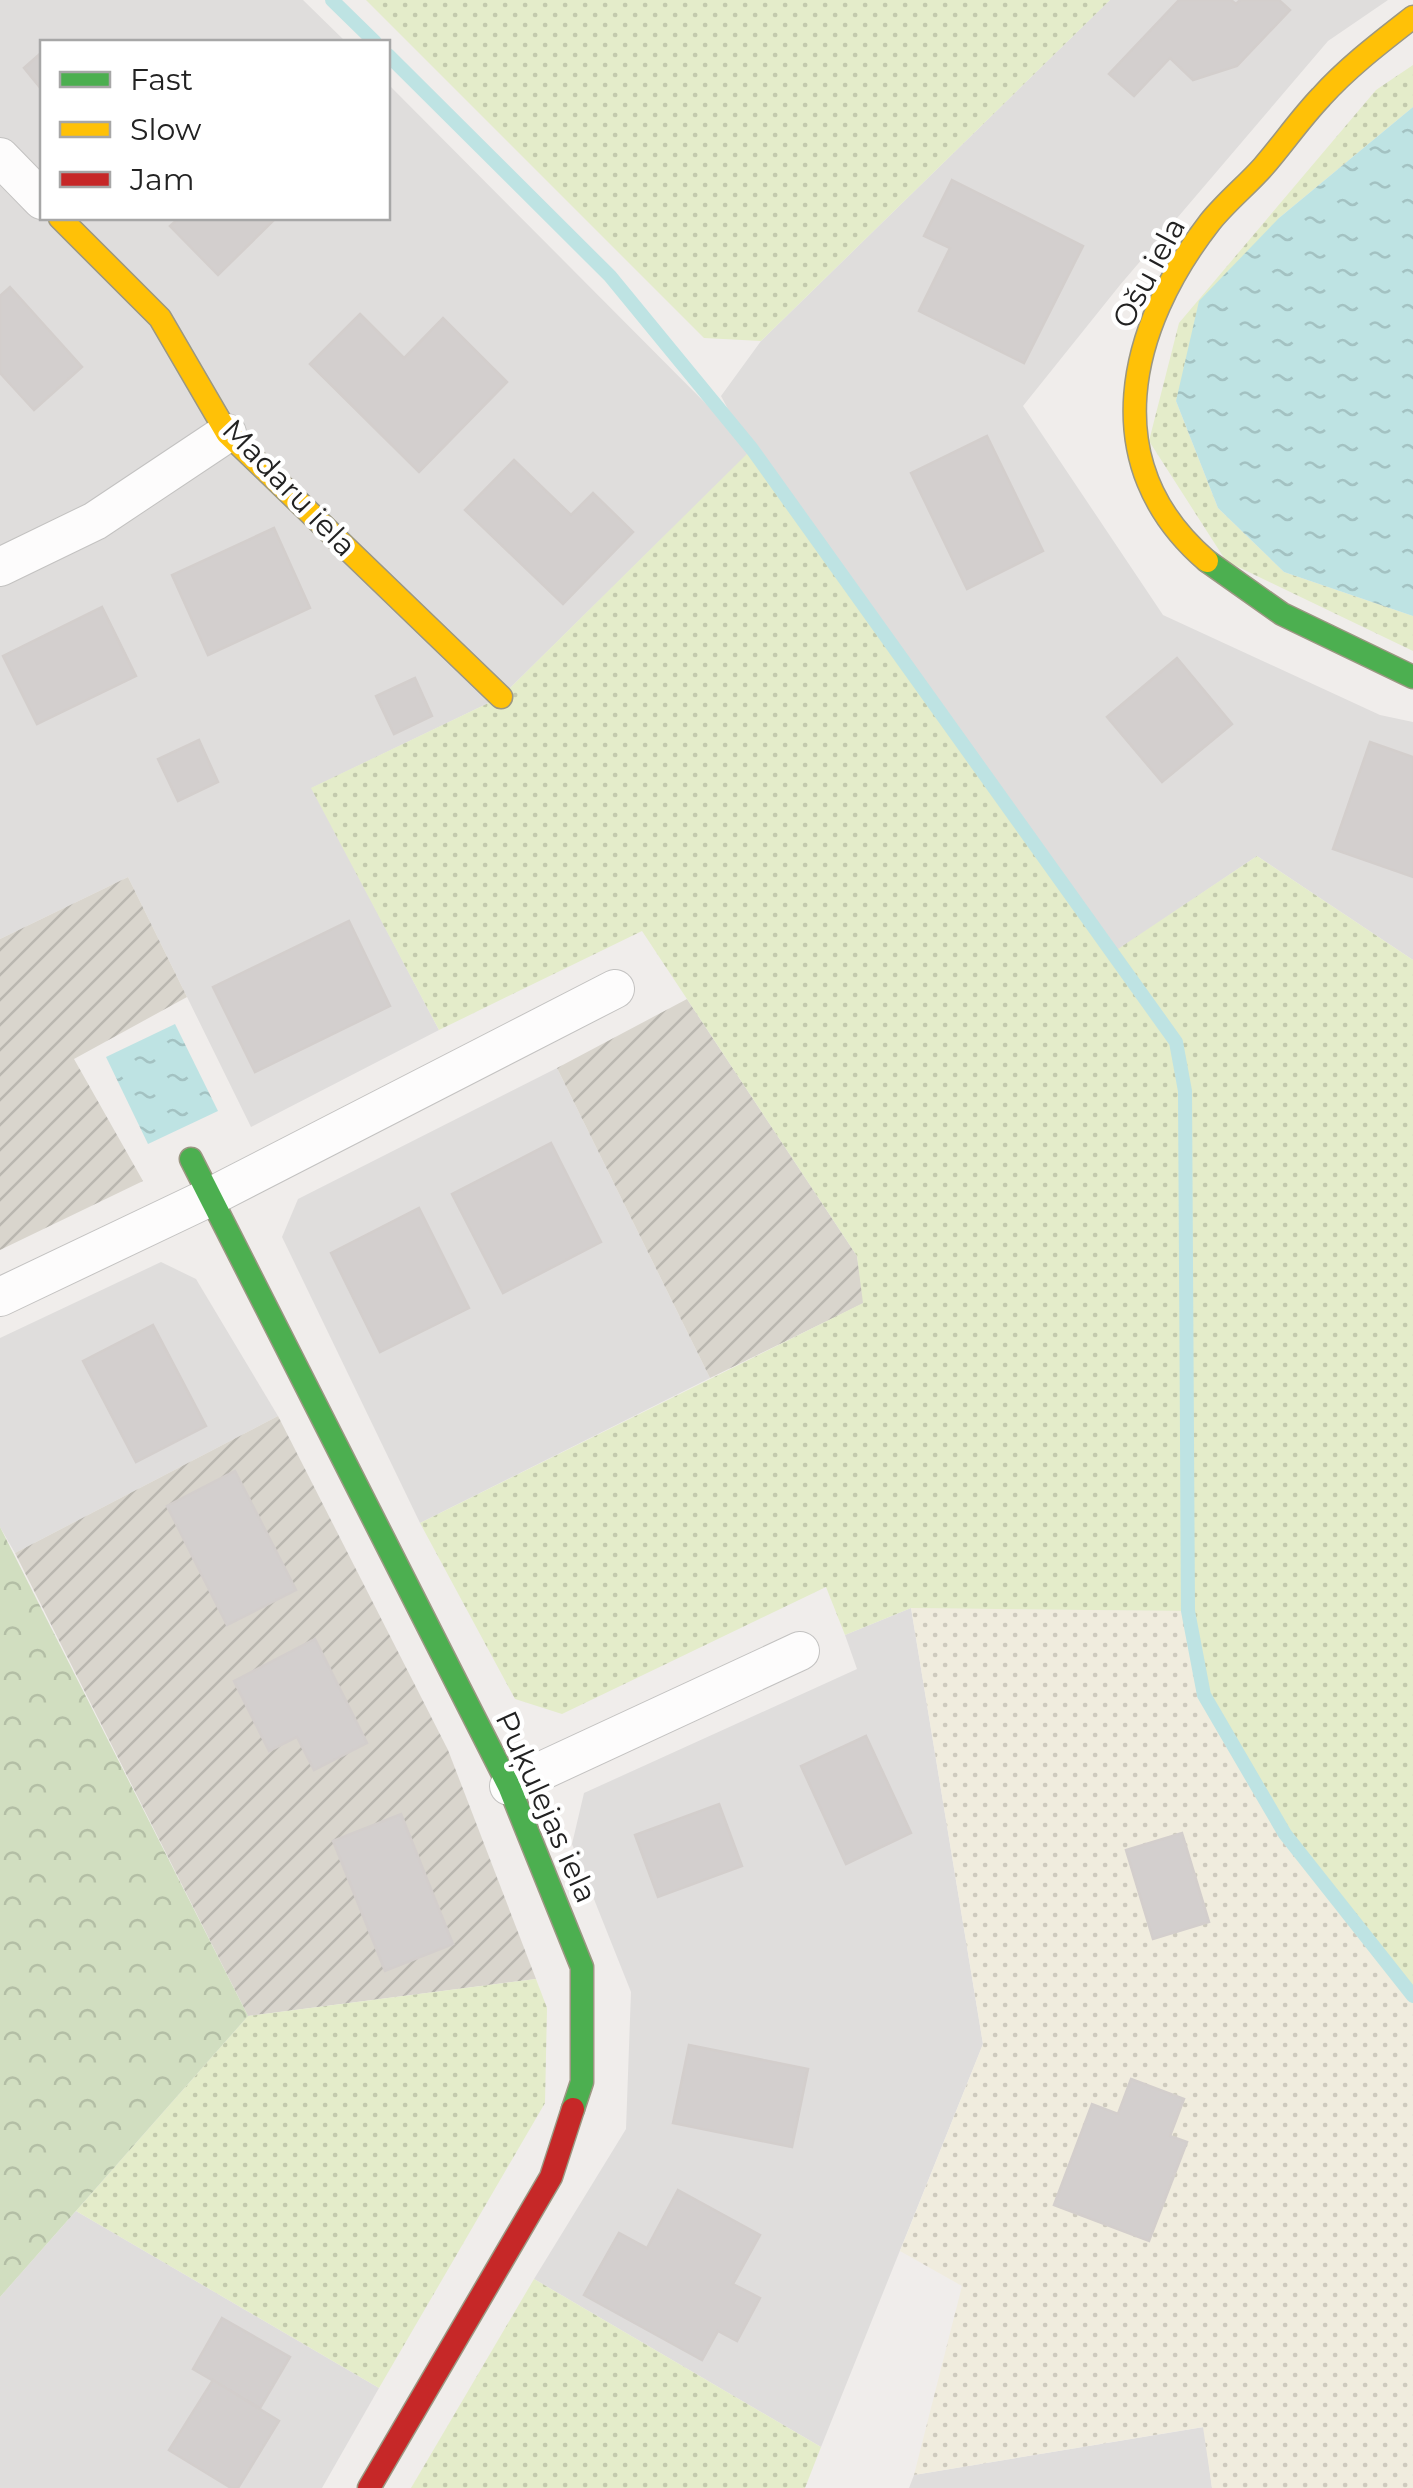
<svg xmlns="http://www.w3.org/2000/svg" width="1413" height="2488" font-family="Montserrat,sans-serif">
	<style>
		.residential { fill: #dfdddc }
		.construction { fill: url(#construction-furrows) }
		.farmland { fill: url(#farmland-dots) }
		.grass { fill: url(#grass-dots) }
		.forest { fill: url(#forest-crowns) }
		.water { fill: url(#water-ripples) }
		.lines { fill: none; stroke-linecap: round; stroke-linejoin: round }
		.stream { stroke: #bee3e3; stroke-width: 14 }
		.building { fill: #d3cfce; stroke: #d3cecc; stroke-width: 2.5 }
		.street-casing { stroke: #c3c2c1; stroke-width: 40 }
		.fast-casing { stroke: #9b9782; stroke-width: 25 }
		.slow-casing { stroke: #9b9782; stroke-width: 25 }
		.jam-casing { stroke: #9b9782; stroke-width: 25 }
		.street { stroke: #fdfcfc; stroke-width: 38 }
		.fast { stroke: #4caf50; stroke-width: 22 }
		.slow { stroke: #ffc107; stroke-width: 22 }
		.jam { stroke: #c62828; stroke-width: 22 }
		.labels { text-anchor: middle; stroke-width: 9; stroke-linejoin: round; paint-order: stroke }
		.street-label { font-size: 30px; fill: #222; stroke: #fff }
	</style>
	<defs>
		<pattern id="construction-furrows" width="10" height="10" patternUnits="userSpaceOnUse" patternTransform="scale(2.5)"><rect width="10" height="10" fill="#d9d5cd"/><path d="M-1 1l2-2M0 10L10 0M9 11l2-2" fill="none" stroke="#bab7b0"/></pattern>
		<pattern id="farmland-dots" width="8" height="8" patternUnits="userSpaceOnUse" patternTransform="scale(2.5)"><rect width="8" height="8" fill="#f0ecde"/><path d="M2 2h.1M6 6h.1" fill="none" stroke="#cecabe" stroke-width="1.8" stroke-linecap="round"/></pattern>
		<pattern id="grass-dots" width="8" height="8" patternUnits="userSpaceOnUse" patternTransform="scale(2.5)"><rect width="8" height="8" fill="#e4ecca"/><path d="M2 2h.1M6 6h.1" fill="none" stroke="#c3caad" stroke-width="1.8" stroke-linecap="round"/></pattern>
		<pattern id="forest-crowns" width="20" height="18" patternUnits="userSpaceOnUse" patternTransform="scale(2.5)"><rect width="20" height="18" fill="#d1dec0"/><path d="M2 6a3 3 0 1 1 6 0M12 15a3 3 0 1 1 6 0" fill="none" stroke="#b3bea5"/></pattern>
		<pattern id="water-ripples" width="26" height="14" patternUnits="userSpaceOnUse" patternTransform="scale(2.5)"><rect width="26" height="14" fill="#bee3e3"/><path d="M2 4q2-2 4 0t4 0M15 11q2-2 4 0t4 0" fill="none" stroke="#a3c2c2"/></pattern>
	</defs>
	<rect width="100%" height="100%" fill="#f0edeb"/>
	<g class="residential">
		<polygon points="0,0 303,0 346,42 42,42 42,218 388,218 388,84 748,446 721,396 761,341 1110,0 1388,0 1328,41 1120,285 1023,406 1163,615 1380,715 1413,722 1413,960 1257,856 1112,954 752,450 501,697 312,788 439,1030 251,1127 128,877 0,939"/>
		<polygon points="557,1068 710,1378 420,1523 282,1237 298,1199"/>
		<polygon points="161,1262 196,1279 278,1416 15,1553 0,1527 0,1338"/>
		<polygon points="911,1608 983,2044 821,2447 534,2279 626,2129 631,1992 572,1844 584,1793 857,1669 845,1635"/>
		<polygon points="76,2211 379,2388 322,2488 0,2488 0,2297"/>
		<polygon points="1204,2427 1212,2488 909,2488 914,2475"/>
	</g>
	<g class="construction">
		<polygon points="128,877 187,997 74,1059 143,1181 0,1250 0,939"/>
		<polygon points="687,999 857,1256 864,1303 710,1378 557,1068"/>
		<polygon points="278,1416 448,1750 536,1979 248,2016 15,1553"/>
	</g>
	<polygon class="farmland" points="911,1608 1188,1611 1204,1695 1386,1965 1413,1996 1413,2488 1212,2488 1203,2427 914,2475 962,2286 900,2251 983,2044"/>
	<g class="grass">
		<polygon points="366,0 1110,0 761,341 704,338"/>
		<polygon points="1413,65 1413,107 1279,218 1176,401 1218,508 1284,572 1413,616 1413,651 1226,561 1149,441 1179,323 1376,90"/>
		<polygon points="752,449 1112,953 1257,856 1413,960 1413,1996 1285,1834 1204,1695 1187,1611 911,1608 845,1635 826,1587 562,1714 515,1699 420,1523 863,1303 857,1256 642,931 439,1030 311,788 501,697"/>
		<polygon points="536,1979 547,2008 545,2103 379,2388 76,2211 248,2016"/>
		<polygon points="534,2279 821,2447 805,2488 411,2488"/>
	</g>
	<polygon class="forest" points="0,1527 248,2016 0,2297"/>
	<g class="water">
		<polygon points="1413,107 1413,616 1284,572 1218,508 1176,401 1199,301 1279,218"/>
		<polygon points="175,1024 218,1111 148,1144 106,1057"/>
	</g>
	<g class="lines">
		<g class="stream">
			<polyline points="332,0 375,42"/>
			<polyline points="388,55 610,276 752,449 1176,1042 1185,1091 1188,1611 1204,1695 1285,1834 1413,1996"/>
		</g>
	</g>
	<g class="building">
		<polygon points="1179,0 1231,0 1236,4 1240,0 1279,0 1290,10 1237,66 1193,80 1170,58 1134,96 1109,74"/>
		<polygon points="42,52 42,90 24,68"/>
		<polygon points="952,180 1083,246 1024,363 919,311 950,248 924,236"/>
		<polygon points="179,218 276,218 218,275 170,226"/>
		<polygon points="10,287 82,367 34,410 0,373 0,296"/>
		<polygon points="360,314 404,358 443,318 507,382 419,472 310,364"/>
		<polygon points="987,436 1043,551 967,589 911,473"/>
		<polygon points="514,460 571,515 593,493 633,532 563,604 465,510"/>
		<polygon points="274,528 310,608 208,655 172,575"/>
		<polygon points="102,607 136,676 37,724 3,656"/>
		<polygon points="1177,658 1232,724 1162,782 1107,717"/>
		<polygon points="415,678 432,716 394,734 376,696"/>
		<polygon points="199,740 218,782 178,801 158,759"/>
		<polygon points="1370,742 1413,757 1413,877 1333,849"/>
		<polygon points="349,921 390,1006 255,1072 213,987"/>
		<polygon points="551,1143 601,1242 503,1293 452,1194"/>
		<polygon points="419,1208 469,1308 380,1352 331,1253"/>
		<polygon points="153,1325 206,1426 136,1462 83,1361"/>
		<polygon points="235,1471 296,1590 227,1625 167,1506"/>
		<polygon points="315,1639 367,1743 314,1770 297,1737 269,1751 234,1681"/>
		<polygon points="866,1736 911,1833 846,1864 801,1766"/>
		<polygon points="719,1804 742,1866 658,1897 635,1835"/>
		<polygon points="401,1814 453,1944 385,1971 333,1841"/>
		<polygon points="1182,1833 1209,1922 1153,1939 1126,1850"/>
		<polygon points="689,2045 808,2069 792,2147 673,2123"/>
		<polygon points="1131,2079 1184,2099 1170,2136 1187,2142 1149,2241 1054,2205 1092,2104 1118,2114"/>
		<polygon points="678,2190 760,2235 733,2284 760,2298 737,2341 718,2331 702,2360 584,2295 619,2233 647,2248"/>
		<polygon points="222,2318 290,2357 260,2408 193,2369"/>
		<polygon points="213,2380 279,2421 238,2488 231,2488 169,2450"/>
	</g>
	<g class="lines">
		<g class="street-casing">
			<g id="street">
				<polyline points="0,157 42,200"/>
				<polyline points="0,567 95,521 227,433"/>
				<polyline points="0,1297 212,1196 615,989"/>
				<polyline points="509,1786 800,1651"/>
			</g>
		</g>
		<g class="fast-casing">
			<g id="fast">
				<polyline points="1207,561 1282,614 1413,677"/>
				<polyline points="191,1159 509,1786 582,1967 582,2082 573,2109"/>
			</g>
		</g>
		<g class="slow-casing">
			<g id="slow">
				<polyline points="60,218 160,318 227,433 501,697"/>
				<path d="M1207 561C1094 464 1128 327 1210 222 1226 202 1246 186 1263 167 1283 144 1300 119 1321 97 1348 67 1381 42 1413 17"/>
			</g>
		</g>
		<g class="jam-casing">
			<polyline id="jam" points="369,2488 551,2177 573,2109"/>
		</g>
		<use href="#street" class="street"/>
		<use href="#fast" class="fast"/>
		<use href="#slow" class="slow"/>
		<use href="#jam" class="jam"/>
	</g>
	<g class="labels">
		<g class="street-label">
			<text transform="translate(1149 273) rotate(-62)" y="10">Ošu iela</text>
			<text transform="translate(289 488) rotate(46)" y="10">Madaru iela</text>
			<text transform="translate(546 1807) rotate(66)" y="10">Puķulejas iela</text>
		</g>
	</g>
	<rect x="40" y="40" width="350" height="180" fill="#ffffff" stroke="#a7a7a7" stroke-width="2.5"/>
	<rect x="60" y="72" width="50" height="15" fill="#4caf50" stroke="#a7a7a7" stroke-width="2.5"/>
	<text x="130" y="90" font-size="30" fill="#222222">Fast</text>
	<rect x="60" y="122" width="50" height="15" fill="#ffc107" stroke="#a7a7a7" stroke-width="2.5"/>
	<text x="130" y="140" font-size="30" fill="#222222">Slow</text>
	<rect x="60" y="172" width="50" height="15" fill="#c62828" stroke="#a7a7a7" stroke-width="2.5"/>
	<text x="130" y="190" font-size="30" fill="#222222">Jam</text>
</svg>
